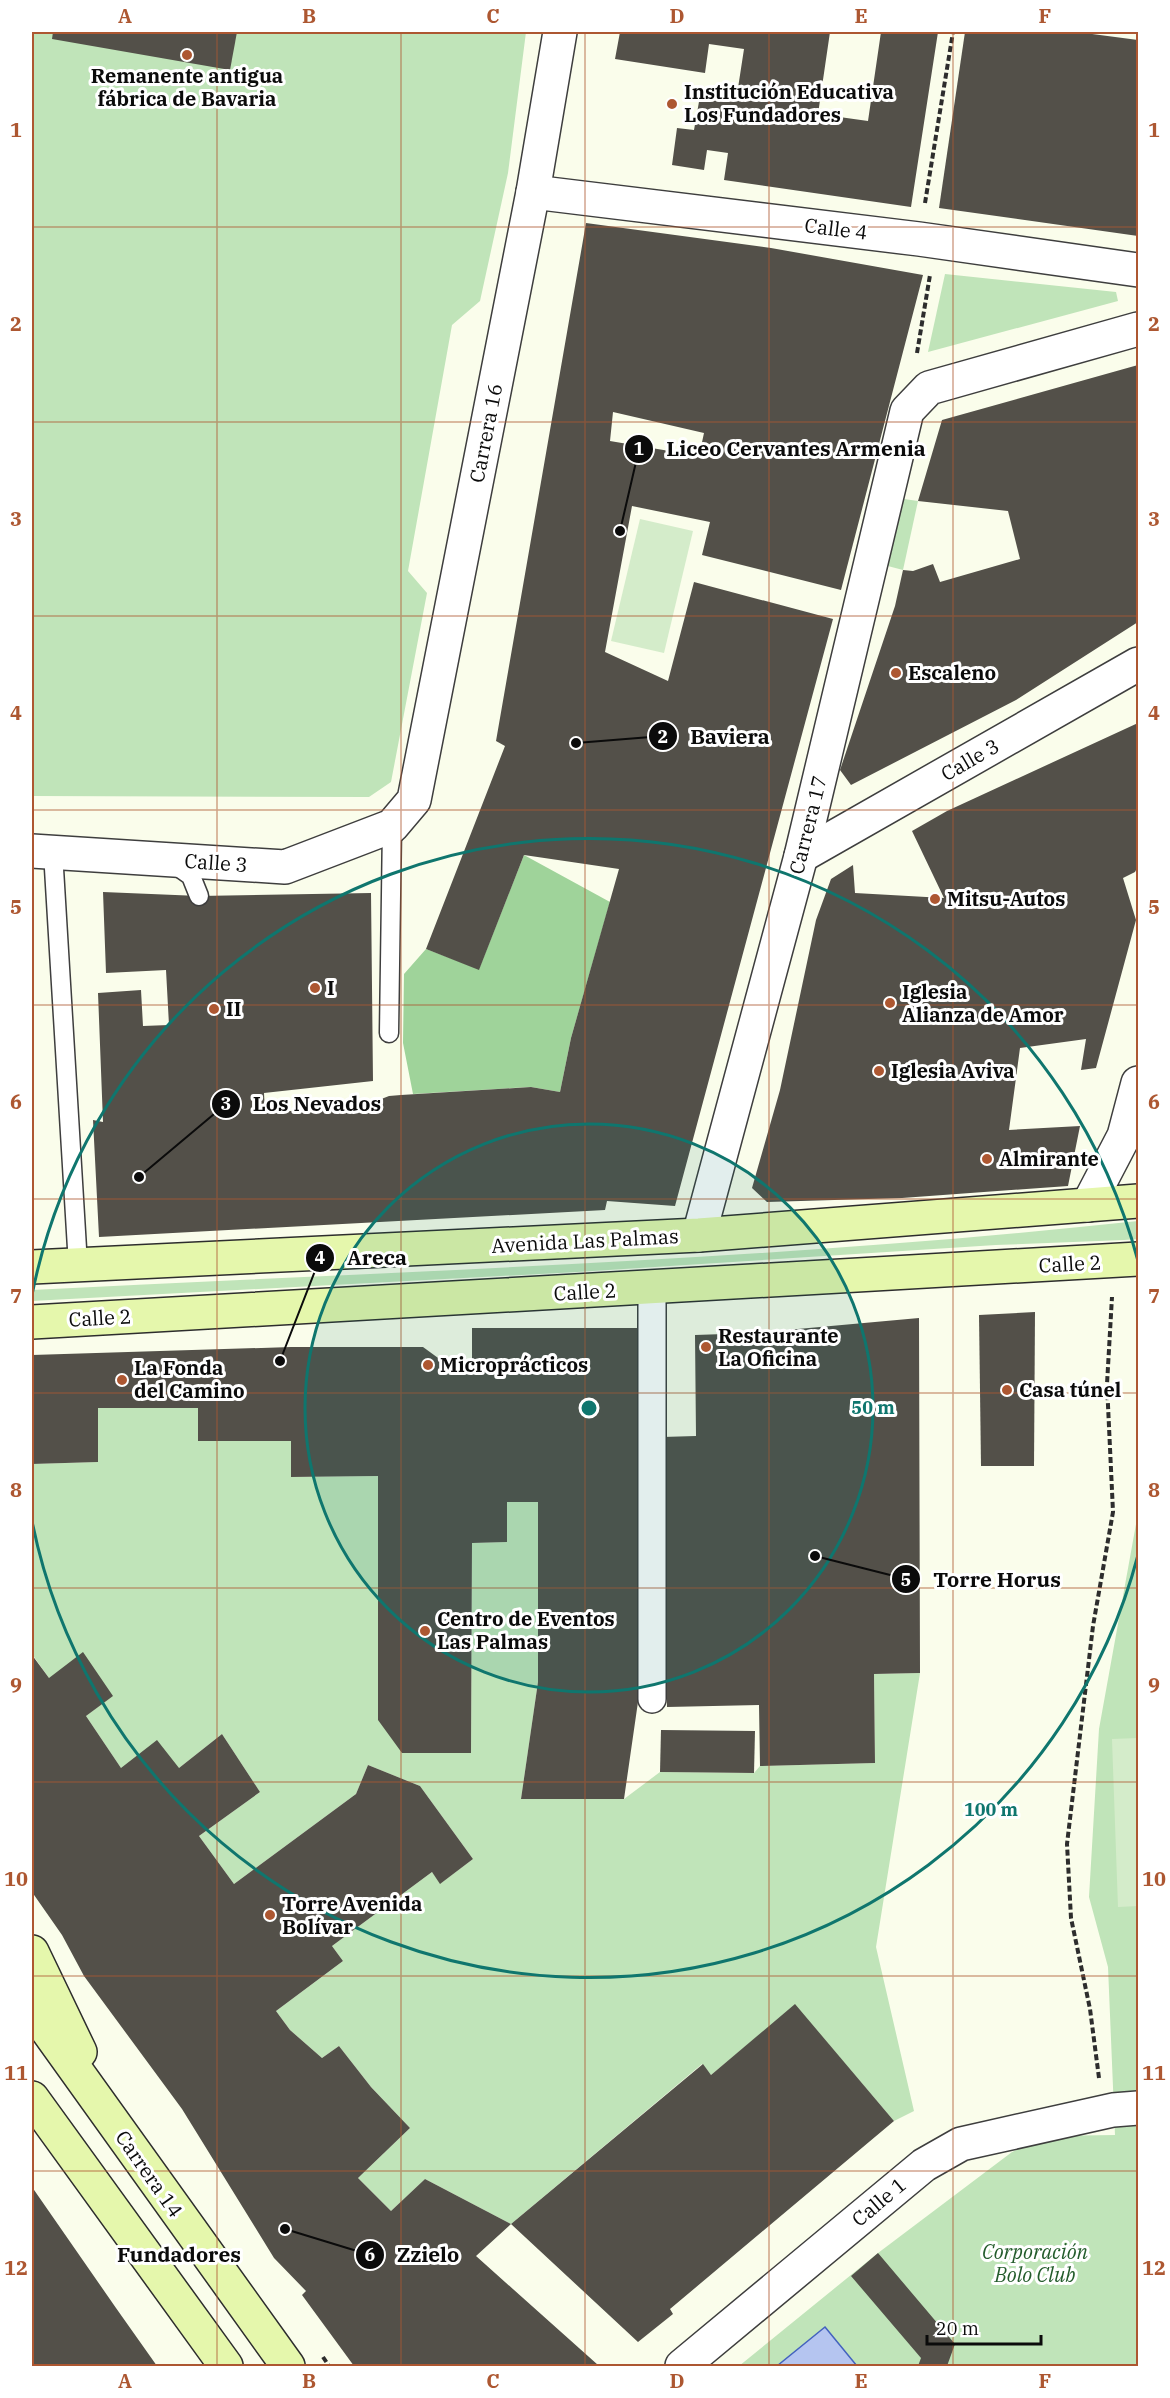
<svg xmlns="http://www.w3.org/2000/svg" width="1170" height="2398" font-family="'IBM Plex Serif',serif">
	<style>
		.green { fill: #c0e4b9 }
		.forest { fill: #9fd39a }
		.pitch { fill: #d4ecca }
		.water { fill: #b5c5f0; stroke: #4362bf; stroke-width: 1.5 }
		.building { fill: #535049; fill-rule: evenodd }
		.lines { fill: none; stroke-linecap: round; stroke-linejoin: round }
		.service-casing { stroke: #3e3e3e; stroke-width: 21 }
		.pedestrian-casing { stroke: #3e3e3e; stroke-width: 30 }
		.minor-casing { stroke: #3e3e3e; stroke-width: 36 }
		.tertiary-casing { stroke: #3e3e3e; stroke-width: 36 }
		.secondary-casing { stroke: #2d2d2d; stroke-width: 36 }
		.path { stroke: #2d2d2d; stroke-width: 4; stroke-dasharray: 6 3; stroke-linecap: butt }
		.service { stroke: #fff; stroke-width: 18 }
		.pedestrian { stroke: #fff; stroke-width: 27 }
		.minor { stroke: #fff; stroke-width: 33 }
		.tertiary { stroke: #fff; stroke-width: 33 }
		.secondary { stroke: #e5f7ac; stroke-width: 33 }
		.grid { fill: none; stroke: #ad5731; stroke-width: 1.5; stroke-opacity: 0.55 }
		.ring { fill: none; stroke: #0f766e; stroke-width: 3 }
		.poi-dot { fill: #ad5731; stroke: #fff; stroke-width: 2 }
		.labels { text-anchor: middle; stroke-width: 6; stroke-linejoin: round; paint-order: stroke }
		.poi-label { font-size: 20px; font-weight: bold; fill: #0b0b0b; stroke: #fff; text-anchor: start }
		.street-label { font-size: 20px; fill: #0b0b0b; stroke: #fff }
		.park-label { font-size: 20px; font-style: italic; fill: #235c2b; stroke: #fff }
		.neighbourhood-label { font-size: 21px; font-weight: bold; fill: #0b0b0b; stroke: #fff }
		.centre { fill: #0f766e; stroke: #fff; stroke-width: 3 }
		.ring-label { font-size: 18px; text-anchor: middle; font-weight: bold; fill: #0f766e; stroke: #fff; stroke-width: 6; stroke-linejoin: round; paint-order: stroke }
		.leader { fill: none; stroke: #0b0b0b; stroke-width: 2 }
		.callout-dot { fill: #0b0b0b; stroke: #fff; stroke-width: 2 }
		.mark-label { font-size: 18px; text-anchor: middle; font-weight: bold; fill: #fff }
		.callout-label { font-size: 21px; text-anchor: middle; font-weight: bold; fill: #0b0b0b; stroke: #fff; stroke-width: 6; stroke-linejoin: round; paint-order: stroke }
		.neatline { fill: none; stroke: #ad5731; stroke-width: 2 }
		.grid-label { font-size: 20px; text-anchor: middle; font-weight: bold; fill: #ad5731 }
	</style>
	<rect width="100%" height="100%" fill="#fafdeb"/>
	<g class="green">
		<polygon points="32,32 526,32 508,173 480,301 452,325 408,571 427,593 391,782 369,797 32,796"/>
		<polygon points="945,274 1116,292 1118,301 928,352"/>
		<polygon points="897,498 918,501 903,570 884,565"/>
		<path d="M1138 1221V1239L1124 1240 996 1245 577 1272 32 1301V1290C400 1271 771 1261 1138 1221Z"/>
		<polygon points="98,1408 198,1408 198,1441 291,1441 292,1477 378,1476 403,1753 471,1752 472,1543 507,1542 507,1502 538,1502 538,1682 521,1799 624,1799 660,1772 754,1773 760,1766 875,1763 874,1674 920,1673 876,1947 914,2111 894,2121 795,2005 711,2075 702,2064 511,2224 425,2179 391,2211 358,2178 410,2128 371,2087 339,2046 322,2058 290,2030 276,2011 343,1961 332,1946 432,1872 441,1883 473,1859 420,1786 368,1765 356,1794 234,1884 199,1836 260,1792 222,1734 179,1768 121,1768 86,1716 112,1696 49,1678 32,1654 32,1464 98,1462"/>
		<polygon points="1138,1513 1138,2366 739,2366 878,2253 1012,2152 1047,2136 1115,2135 1108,1967 1089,1897 1099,1729"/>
	</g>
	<polygon class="forest" points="524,855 610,902 571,1038 560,1092 531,1087 413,1094 403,1043 404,974 426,949 479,969"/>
	<g class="pitch">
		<polygon points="640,519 693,531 664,653 611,641"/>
		<polygon points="1138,1738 1138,1906 1118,1907 1112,1739"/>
	</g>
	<polygon class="water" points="825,2327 857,2366 777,2366"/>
	<g class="building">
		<polygon points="53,32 237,32 230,70 52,39"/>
		<polygon points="620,32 830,32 818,114 868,121 881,32 938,32 911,207 724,180 728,153 707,150 704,170 672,165 677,128 694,130 700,96 736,101 744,49 709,44 705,73 615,59"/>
		<polygon points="965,32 1077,32 1138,40 1138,236 939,208"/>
		<path d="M586 223 771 248 923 275 841 590 702 555 710 522 632 506 605 652 668 681 694 582 833 619 675 1206 607 1201 605 1210 99 1237 93 1120 103 1122 98 993 141 990 143 1026 169 1025 166 970 106 973 103 892 199 896 371 893 373 1081 264 1093 265 1113 366 1105 389 1096 401 1095 531 1087 560 1092 571 1038 619 869 524 855 479 970 426 949 505 746 496 741ZM613 412 704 433 699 456 610 441Z"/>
		<polygon points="1138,365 1138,622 1016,700 851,785 840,770 895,606 903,570 913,571 933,564 940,582 1020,559 1008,511 918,501 942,420"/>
		<polygon points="1138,723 1138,866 1135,872 1123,878 1136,920 1096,1068 1081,1070 1086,1039 1020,1048 1009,1130 1080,1126 1068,1186 902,1198 767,1202 752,1188 780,1090 816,920 831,879 853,865 855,893 944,898 912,831 947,811"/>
		<polygon points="1035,1312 1034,1466 981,1466 979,1315"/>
		<polygon points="919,1318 920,1673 874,1674 875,1763 760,1766 759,1705 667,1707 662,1437 696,1436 695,1335 754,1333"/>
		<polygon points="472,1328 642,1328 641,1681 624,1799 521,1799 538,1682 538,1502 507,1502 507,1542 472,1543 471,1753 402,1753 378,1720 378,1476 291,1477 291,1441 198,1441 198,1408 98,1408 98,1462 32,1464 32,1355 291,1347 423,1347 445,1363 472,1363"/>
		<polygon points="83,1652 113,1696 86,1716 121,1768 157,1740 179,1768 222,1734 260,1792 199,1836 234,1884 356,1794 368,1765 420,1786 473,1859 440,1884 432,1872 332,1946 343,1961 276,2011 290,2030 322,2058 339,2046 371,2087 410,2128 358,2178 391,2211 425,2179 511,2224 476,2256 598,2365 596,2366 354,2366 302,2295 306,2291 274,2258 182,2109 84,1976 62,1935 32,1892 32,1655 49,1678"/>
		<polygon points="661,1730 755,1731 754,1773 660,1772"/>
		<polygon points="795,2004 894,2121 670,2309 673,2314 638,2342 511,2224 703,2064 711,2075"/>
		<polygon points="32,2187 116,2308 157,2366 32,2366"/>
		<polygon points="878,2253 955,2344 947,2366 918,2366 921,2358 851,2276"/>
	</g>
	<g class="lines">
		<g class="service-casing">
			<g id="service">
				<polyline points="53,852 78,1265"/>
				<polyline points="174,864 191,876 199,896"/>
				<polyline points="389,1033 392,826"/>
			</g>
		</g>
		<g class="pedestrian-casing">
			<polyline id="pedestrian" points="652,1288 652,1699"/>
		</g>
		<g class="minor-casing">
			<g id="minor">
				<polyline points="533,192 919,239 1138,270"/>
				<polyline points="32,851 285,867 392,826 414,800 533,192 560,32"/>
				<polyline points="801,856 1138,664"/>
				<polyline points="699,1235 801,856 907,411 929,388 1138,329"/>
				<polyline points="682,2366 924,2165 961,2144 1113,2110 1138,2108"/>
			</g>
		</g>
		<g class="tertiary-casing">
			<polyline id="tertiary" points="1088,1205 1124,1136 1138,1083"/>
		</g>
		<g class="secondary-casing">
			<g id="secondary">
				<polyline points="32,1267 699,1235 1138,1201"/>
				<polyline points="32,1322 1138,1259"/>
				<polyline points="32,1952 80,2052"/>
				<polyline points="32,2009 288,2366"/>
				<polyline points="32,2098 226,2366"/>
			</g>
		</g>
		<g class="path">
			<polyline points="925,203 953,32"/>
			<polyline points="917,353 930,275"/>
			<polyline points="1099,2078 1090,2009 1071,1918 1067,1844 1093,1626 1113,1512 1107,1384 1112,1297"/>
			<polyline points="323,2357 329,2366"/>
		</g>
		<use href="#service" class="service"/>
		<use href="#pedestrian" class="pedestrian"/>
		<use href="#minor" class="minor"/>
		<use href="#tertiary" class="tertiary"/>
		<use href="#secondary" class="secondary"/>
	</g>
	<path class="grid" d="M217 32V2366M401 32V2366M585 32V2366M769 32V2366M953 32V2366M32 227H1138M32 422H1138M32 616H1138M32 810H1138M32 1005H1138M32 1199H1138M32 1393H1138M32 1588H1138M32 1782H1138M32 1976H1138M32 2171H1138"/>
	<circle cx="589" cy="1408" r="284" fill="#0f766e" fill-opacity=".12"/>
	<g class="ring">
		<circle cx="589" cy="1408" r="284"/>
		<path d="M1138 1555A568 568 0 0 1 32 1521M32 1295A568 568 0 0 1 1138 1261"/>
	</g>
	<g class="poi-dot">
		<circle cx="187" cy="55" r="6"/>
		<circle cx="672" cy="104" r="6"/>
		<circle cx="896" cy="673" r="6"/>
		<circle cx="935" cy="899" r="6"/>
		<circle cx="315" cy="988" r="6"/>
		<circle cx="890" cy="1003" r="6"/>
		<circle cx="214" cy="1009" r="6"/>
		<circle cx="879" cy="1071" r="6"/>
		<circle cx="987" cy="1159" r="6"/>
		<circle cx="706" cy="1347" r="6"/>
		<circle cx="428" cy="1365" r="6"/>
		<circle cx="122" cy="1380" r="6"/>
		<circle cx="1007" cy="1390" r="6"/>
		<circle cx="425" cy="1631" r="6"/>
		<circle cx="270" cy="1915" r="6"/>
	</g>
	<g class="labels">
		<g class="poi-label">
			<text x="187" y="83" text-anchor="middle">Remanente antigua<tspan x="187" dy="23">fábrica de Bavaria</tspan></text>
			<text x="684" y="99">Institución Educativa<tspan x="684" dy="23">Los Fundadores</tspan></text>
			<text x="908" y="680">Escaleno</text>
			<text x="947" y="906">Mitsu-Autos</text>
			<text x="327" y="995">I</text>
			<text x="902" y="999">Iglesia<tspan x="902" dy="23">Alianza de Amor</tspan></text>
			<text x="226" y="1016">II</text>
			<text x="891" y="1078">Iglesia Aviva</text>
			<text x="999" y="1166">Almirante</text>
			<text x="718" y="1343">Restaurante<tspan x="718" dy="23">La Oficina</tspan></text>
			<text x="440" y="1372">Microprácticos</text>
			<text x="134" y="1375">La Fonda<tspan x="134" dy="23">del Camino</tspan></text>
			<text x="1019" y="1397">Casa túnel</text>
			<text x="437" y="1626">Centro de Eventos<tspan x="437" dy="23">Las Palmas</tspan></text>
			<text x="282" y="1911">Torre Avenida<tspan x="282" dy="23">Bolívar</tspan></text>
		</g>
		<g class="street-label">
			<text transform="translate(836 229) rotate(7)" y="7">Calle 4</text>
			<text transform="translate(486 433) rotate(-79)" y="7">Carrera 16</text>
			<text transform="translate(970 760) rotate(-30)" y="7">Calle 3</text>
			<text transform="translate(808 825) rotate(-76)" y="7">Carrera 17</text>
			<text transform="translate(216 863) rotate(4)" y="7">Calle 3</text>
			<text transform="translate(585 1241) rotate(-3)" y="7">Avenida Las Palmas</text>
			<text transform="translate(1070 1264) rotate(-3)" y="7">Calle 2</text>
			<text transform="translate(585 1292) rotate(-3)" y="7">Calle 2</text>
			<text transform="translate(100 1318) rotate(-3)" y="7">Calle 2</text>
			<text transform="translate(149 2174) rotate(55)" y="7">Carrera 14</text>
			<text transform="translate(879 2202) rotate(-40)" y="7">Calle 1</text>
		</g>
		<g class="park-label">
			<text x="1035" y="2259">Corporación<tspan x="1035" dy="23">Bolo Club</tspan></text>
		</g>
		<g class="neighbourhood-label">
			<text x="179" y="2262">Fundadores</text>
		</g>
	</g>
	<circle cx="589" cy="1408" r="9" class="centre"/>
	<g class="ring-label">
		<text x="873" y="1414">50 m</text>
		<text x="991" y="1816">100 m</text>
	</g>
	<path class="leader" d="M620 531L639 449M576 743L663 736M139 1177L226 1104M280 1361L320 1258M815 1556L906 1579M285 2229L370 2255"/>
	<g class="callout-dot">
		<circle cx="620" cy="531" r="6"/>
		<circle cx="576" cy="743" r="6"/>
		<circle cx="139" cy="1177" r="6"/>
		<circle cx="280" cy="1361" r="6"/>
		<circle cx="815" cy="1556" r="6"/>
		<circle cx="285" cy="2229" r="6"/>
		<circle cx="639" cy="449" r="15"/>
		<circle cx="663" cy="736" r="15"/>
		<circle cx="226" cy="1104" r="15"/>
		<circle cx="320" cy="1258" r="15"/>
		<circle cx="906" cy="1579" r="15"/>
		<circle cx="370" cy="2255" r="15"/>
	</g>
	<g class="mark-label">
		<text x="639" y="455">1</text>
		<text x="663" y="743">2</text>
		<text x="226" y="1110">3</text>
		<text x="320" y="1264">4</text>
		<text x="906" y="1586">5</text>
		<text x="370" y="2261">6</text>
	</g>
	<g class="callout-label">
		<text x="796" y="456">Liceo Cervantes Armenia</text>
		<text x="730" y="744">Baviera</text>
		<text x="317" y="1111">Los Nevados</text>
		<text x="377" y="1265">Areca</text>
		<text x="997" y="1587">Torre Horus</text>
		<text x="428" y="2262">Zzielo</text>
	</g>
	<rect width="1170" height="2398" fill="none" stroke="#ffffff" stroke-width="66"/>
	<path d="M927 2335v9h114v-9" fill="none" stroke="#0b0b0b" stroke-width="3"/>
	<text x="936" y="2335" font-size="18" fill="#0b0b0b" stroke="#ffffff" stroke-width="4.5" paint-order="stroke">20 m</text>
	<rect x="33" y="33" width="1104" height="2332" class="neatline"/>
	<g class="grid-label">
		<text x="125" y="23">A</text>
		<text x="309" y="23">B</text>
		<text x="493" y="23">C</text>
		<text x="677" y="23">D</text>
		<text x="861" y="23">E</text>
		<text x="1045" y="23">F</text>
		<text x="16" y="137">1</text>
		<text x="1154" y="137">1</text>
		<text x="16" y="331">2</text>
		<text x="1154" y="331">2</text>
		<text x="16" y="526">3</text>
		<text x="1154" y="526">3</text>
		<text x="16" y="720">4</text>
		<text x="1154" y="720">4</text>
		<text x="16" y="914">5</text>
		<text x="1154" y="914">5</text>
		<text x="16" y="1109">6</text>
		<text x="1154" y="1109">6</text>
		<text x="16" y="1303">7</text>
		<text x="1154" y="1303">7</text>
		<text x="16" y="1497">8</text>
		<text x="1154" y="1497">8</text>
		<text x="16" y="1692">9</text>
		<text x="1154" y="1692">9</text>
		<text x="16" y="1886">10</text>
		<text x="1154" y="1886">10</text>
		<text x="16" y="2080">11</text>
		<text x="1154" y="2080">11</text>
		<text x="16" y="2275">12</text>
		<text x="1154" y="2275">12</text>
		<text x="125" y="2388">A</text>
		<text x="309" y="2388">B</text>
		<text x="493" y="2388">C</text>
		<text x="677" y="2388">D</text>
		<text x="861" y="2388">E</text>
		<text x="1045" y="2388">F</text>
	</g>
</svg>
